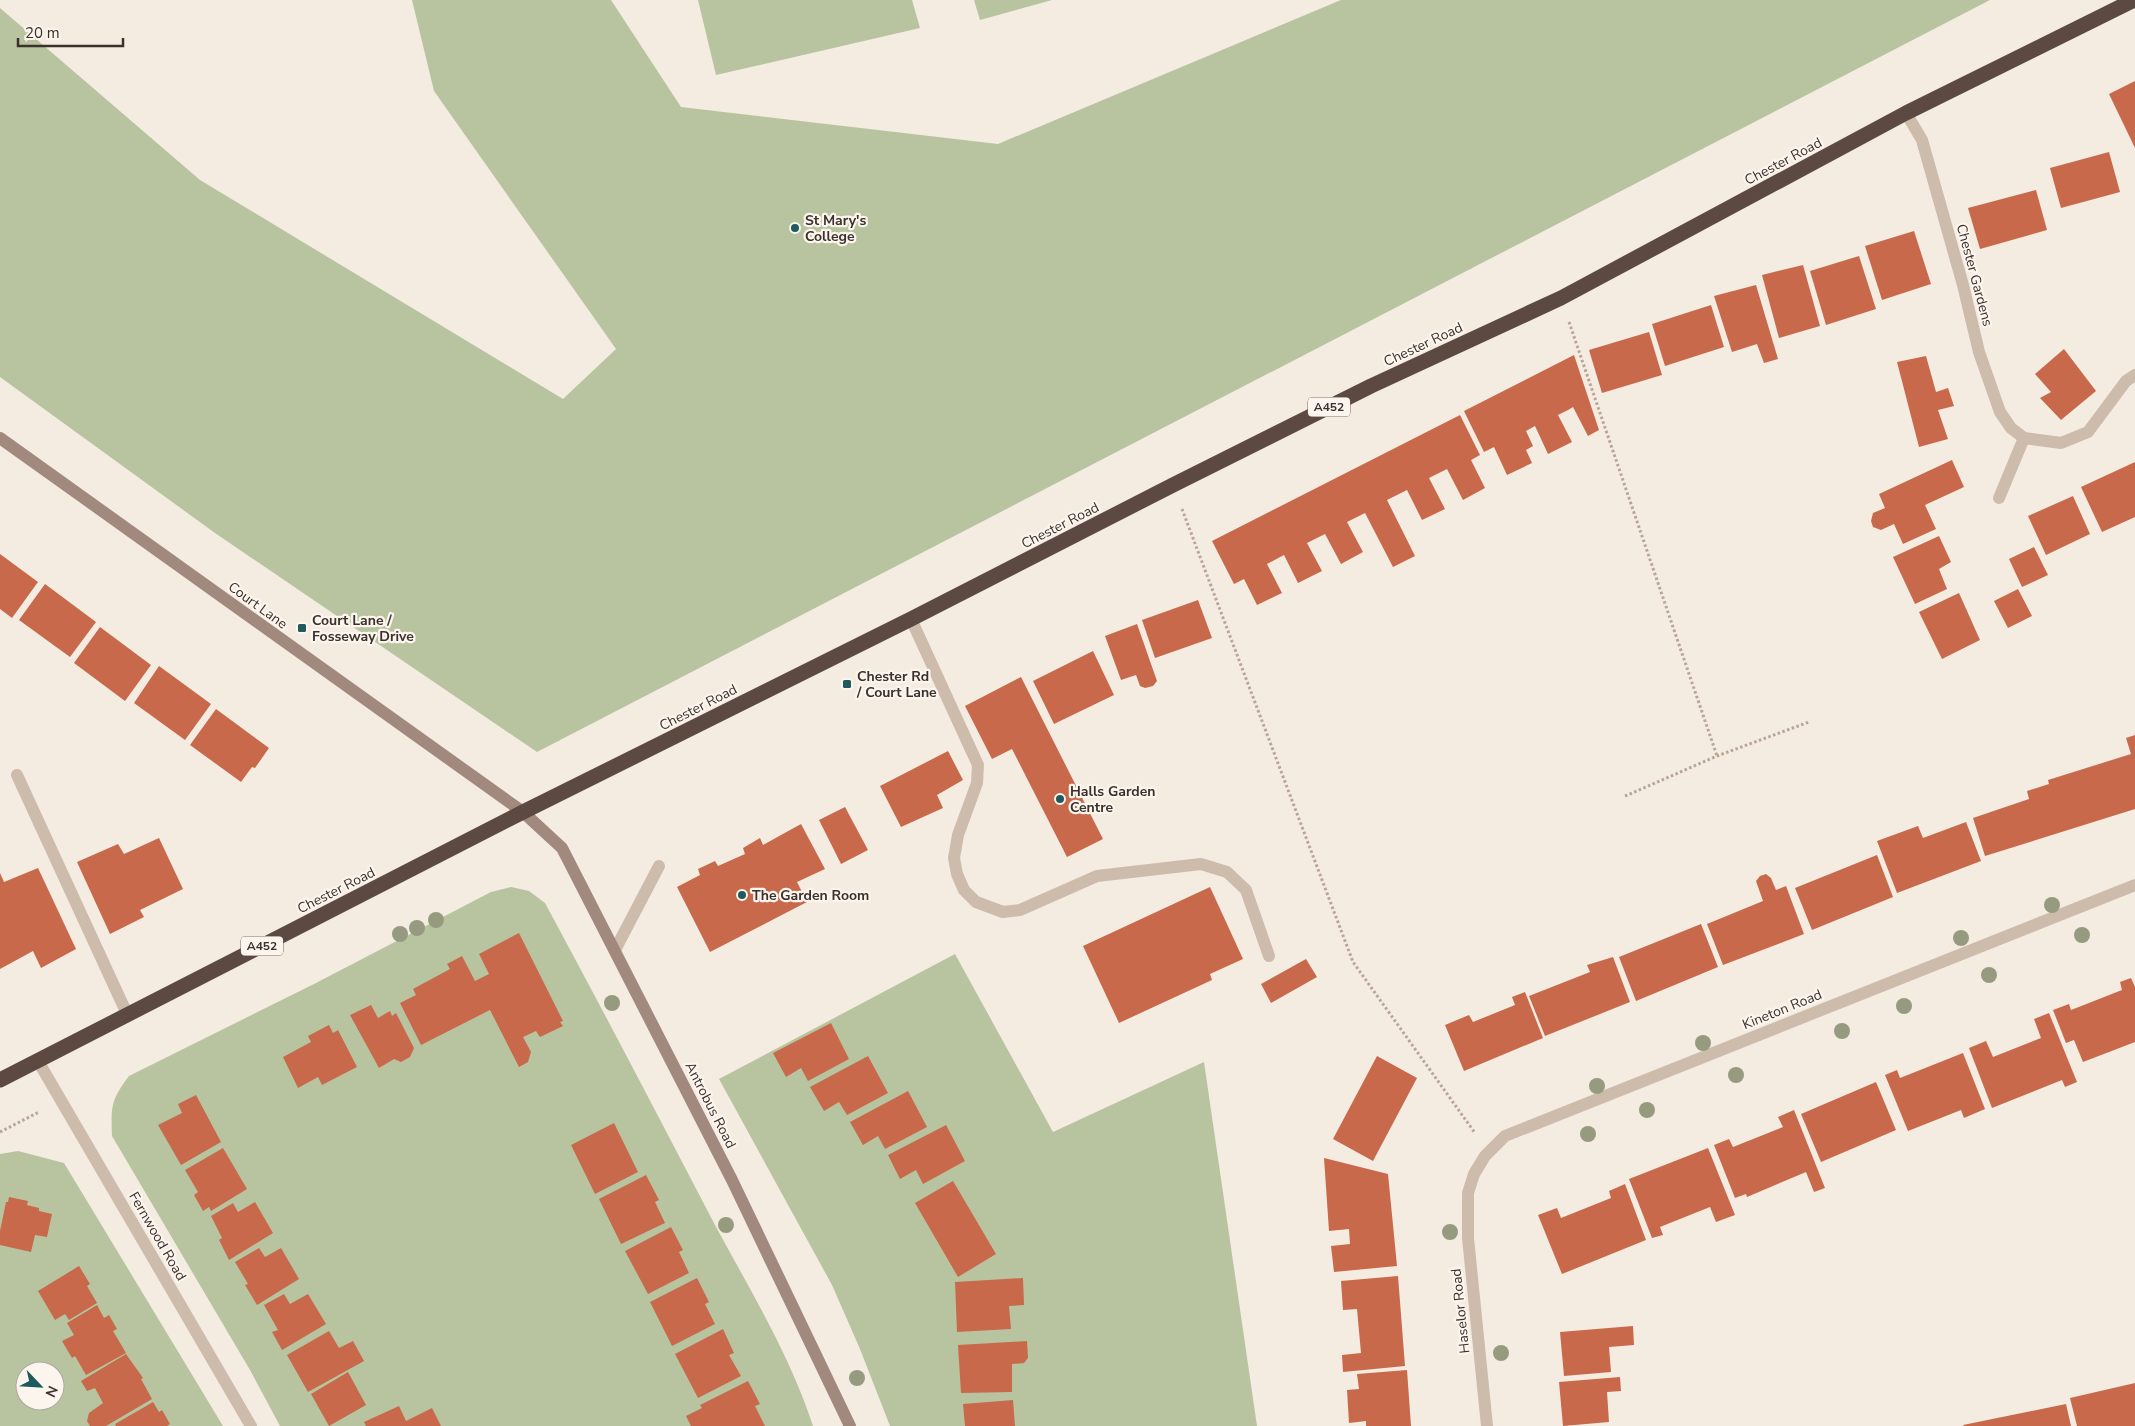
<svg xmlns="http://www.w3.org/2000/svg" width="2135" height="1426" font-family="'Nunito Sans',sans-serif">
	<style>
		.green { fill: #b8c4a0; fill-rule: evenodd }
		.building { fill: #c8694b }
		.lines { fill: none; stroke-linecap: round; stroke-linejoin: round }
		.path { stroke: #b9a596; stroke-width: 3; stroke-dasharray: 2.5 2.5; stroke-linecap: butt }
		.lane { stroke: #cdbbac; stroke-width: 12 }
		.street { stroke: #cdbbac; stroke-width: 12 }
		.secondary { stroke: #a18a7d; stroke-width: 12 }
		.highway { stroke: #5c4a42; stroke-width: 15 }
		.tree { fill: #969b7f }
		.poi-dot { fill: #1f5a5e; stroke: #fbf5ee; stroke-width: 2 }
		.labels { text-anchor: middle; stroke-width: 4.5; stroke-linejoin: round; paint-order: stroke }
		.shield { fill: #fbf5ee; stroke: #756b66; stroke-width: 1 }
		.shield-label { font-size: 12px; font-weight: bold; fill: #3b302b }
		.street-label { font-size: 14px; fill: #3b302b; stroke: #fbf5ee }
		.poi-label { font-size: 14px; font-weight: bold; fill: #3b302b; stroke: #fbf5ee; text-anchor: start }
	</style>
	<rect width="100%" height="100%" fill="#f4ebe1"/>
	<g class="green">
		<polygon points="412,0 611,0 681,107 998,144 1341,0 1990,0 537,752 215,533 0,377 0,8 200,180 563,399 616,349 434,91"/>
		<polygon points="698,0 912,0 920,28 716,75"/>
		<polygon points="974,0 1052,0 980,20"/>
		<path d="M511 887 529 891 545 903C603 1010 659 1118 715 1225 750 1290 790 1355 813 1426H280L250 1370 112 1136C111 1106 111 1100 129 1076L314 984 491 892Z"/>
		<polygon points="955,954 1053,1132 1204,1062 1257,1426 890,1426 860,1349 832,1285 719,1079"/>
		<path d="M18 1151 64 1163 223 1426H0V1154ZM25 1371H55V1401H25Z"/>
	</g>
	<g class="building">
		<polygon points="2135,81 2135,148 2109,94"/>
		<polygon points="2109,152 2120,192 2061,208 2050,168"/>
		<polygon points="2036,190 2047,230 1980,249 1968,208"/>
		<polygon points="1914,231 1931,284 1882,300 1865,246"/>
		<polygon points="1859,256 1876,309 1826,325 1810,271"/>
		<polygon points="1803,265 1820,326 1779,338 1762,275"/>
		<polygon points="1756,285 1778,359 1764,363 1757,344 1732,352 1714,296"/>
		<polygon points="1711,305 1724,347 1665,366 1652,324"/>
		<polygon points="1649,332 1662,375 1602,393 1589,350"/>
		<polygon points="2064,349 2096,391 2061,420 2040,398 2051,392 2035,374"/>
		<polygon points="1574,355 1599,430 1588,436 1573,407 1568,410 1558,415 1572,442 1548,454 1535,426 1526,431 1533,446 1526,450 1532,463 1507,475 1494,447 1484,452 1464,411"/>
		<polygon points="1926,356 1936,392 1948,388 1954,406 1938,410 1948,439 1919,447 1897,362"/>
		<polygon points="1460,415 1480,455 1471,460 1485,488 1463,500 1447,469 1429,478 1445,509 1422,520 1407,490 1387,500 1415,556 1393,567 1365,513 1347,522 1363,552 1341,564 1325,534 1307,543 1322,571 1298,583 1284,555 1267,564 1282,593 1257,605 1244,579 1234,584 1212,541"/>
		<polygon points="1952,460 1964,487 1925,505 1936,529 1903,544 1894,524 1881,530 1873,527 1871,521 1873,513 1885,508 1879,494"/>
		<polygon points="2135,462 2135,517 2102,532 2081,487"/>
		<polygon points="2073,496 2090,534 2046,555 2028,516"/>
		<polygon points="1939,536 1951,562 1939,569 1947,589 1915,604 1893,557"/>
		<polygon points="2034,547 2048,575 2022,587 2009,559"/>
		<polygon points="0,554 38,582 12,618 0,609"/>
		<polygon points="45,584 96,622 70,657 19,620"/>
		<polygon points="2018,589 2032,616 2008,628 1994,601"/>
		<polygon points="1959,593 1980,640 1942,659 1919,612"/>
		<polygon points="1198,600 1212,638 1155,658 1142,620"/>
		<polygon points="1137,624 1157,681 1153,686 1145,688 1140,686 1136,675 1121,680 1105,636"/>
		<polygon points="100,627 151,665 125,701 74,663"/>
		<polygon points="1093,651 1114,695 1054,724 1033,681"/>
		<polygon points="159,666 211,704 185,740 134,703"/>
		<polygon points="1021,677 1103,839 1067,857 1012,749 992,759 965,706"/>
		<polygon points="216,709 269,748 255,768 252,767 241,782 190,745"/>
		<polygon points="2135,735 2135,809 1985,856 1973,818 2029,799 2027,791 2049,784 2048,780 2131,754 2126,738"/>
		<polygon points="948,751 963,780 937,795 943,808 901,827 880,786"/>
		<polygon points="845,807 868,850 841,864 819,820"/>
		<polygon points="1966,822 1981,861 1897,893 1877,841 1918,826 1923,838"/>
		<polygon points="801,824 825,869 797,882 807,902 710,952 677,887 700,875 698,869 715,861 718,866 745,854 743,848 760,838 763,845"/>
		<polygon points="159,838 183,889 140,910 144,917 110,934 77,862 118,844 124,854"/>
		<polygon points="1877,855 1893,897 1812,930 1795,888"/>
		<polygon points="38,868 76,949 41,968 33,951 0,969 0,873 4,882"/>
		<polygon points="1766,874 1771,878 1776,890 1786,886 1804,934 1723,965 1707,924 1763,901 1756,881 1760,876"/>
		<polygon points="1210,887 1243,959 1210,974 1212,980 1119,1023 1083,946"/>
		<polygon points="1701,924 1718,967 1636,1001 1619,957"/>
		<polygon points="519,933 563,1021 560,1022 563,1026 540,1037 536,1031 523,1037 531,1052 528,1062 519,1067 490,1010 421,1045 400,1003 416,995 413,989 450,969 447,964 462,956 475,981 489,974 479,954"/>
		<polygon points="1613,957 1630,1002 1545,1036 1529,996 1590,972 1587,965"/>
		<polygon points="1306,959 1317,977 1271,1003 1261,984"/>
		<polygon points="2131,978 2135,987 2135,1042 2083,1062 2074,1040 2066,1043 2053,1010 2069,1004 2071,1010 2122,990 2120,982"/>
		<polygon points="1525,992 1543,1038 1464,1071 1445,1025 1469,1015 1473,1022 1515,1005 1512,997"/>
		<polygon points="371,1005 378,1018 390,1011 392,1016 396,1013 414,1048 410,1057 401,1062 394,1059 379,1068 350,1015"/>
		<polygon points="2049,1013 2077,1082 2065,1087 2062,1080 1992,1108 1969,1048 1986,1041 1993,1057 2041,1038 2034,1019"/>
		<polygon points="831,1023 849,1059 808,1081 801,1068 786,1077 773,1053"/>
		<polygon points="329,1025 333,1033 338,1030 357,1067 322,1085 318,1077 298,1088 283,1057 311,1042 308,1036"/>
		<polygon points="1963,1053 1985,1109 1964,1118 1961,1110 1908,1131 1885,1075 1897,1070 1900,1078"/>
		<polygon points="868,1056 888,1093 847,1115 839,1102 824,1111 810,1087"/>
		<polygon points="1377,1056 1417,1078 1373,1161 1333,1139"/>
		<polygon points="1876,1082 1896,1130 1821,1162 1801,1114"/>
		<polygon points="908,1091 927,1127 885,1149 878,1136 863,1145 850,1122"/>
		<polygon points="196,1095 221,1142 181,1165 158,1125 182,1113 178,1104"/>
		<polygon points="1794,1110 1825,1188 1814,1192 1806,1172 1747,1197 1746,1194 1735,1198 1714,1145 1729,1139 1733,1147 1783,1127 1778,1117"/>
		<polygon points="614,1123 638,1172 595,1194 571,1145"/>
		<polygon points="946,1125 965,1161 923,1184 916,1170 900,1179 888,1155"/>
		<polygon points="223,1148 247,1189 211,1211 209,1207 203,1211 194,1195 198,1192 185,1170"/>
		<polygon points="1708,1148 1735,1215 1716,1222 1710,1207 1660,1227 1663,1235 1652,1238 1629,1179"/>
		<polygon points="1324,1158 1388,1174 1397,1266 1334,1272 1331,1246 1350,1244 1349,1229 1329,1231"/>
		<polygon points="646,1175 659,1200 655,1202 665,1223 621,1244 599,1199"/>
		<polygon points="953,1181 996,1254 958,1277 915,1203"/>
		<polygon points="1625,1184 1646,1240 1562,1274 1538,1215 1557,1208 1561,1218 1611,1198 1609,1191"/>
		<polygon points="9,1197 28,1201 27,1205 39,1208 39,1211 52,1214 47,1237 35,1235 31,1252 0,1245 0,1231 6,1202 8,1202"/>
		<polygon points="255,1202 273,1233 229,1260 219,1240 222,1238 211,1216 233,1203 238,1212"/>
		<polygon points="671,1227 683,1250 679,1252 689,1273 648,1294 625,1251"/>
		<polygon points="259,1248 265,1257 281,1248 299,1279 257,1305 245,1285 248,1284 235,1262"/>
		<polygon points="79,1266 90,1284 87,1286 97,1303 69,1320 65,1314 55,1320 38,1291"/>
		<polygon points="1398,1276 1405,1366 1343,1372 1342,1355 1361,1353 1357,1309 1343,1310 1341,1281"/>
		<polygon points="697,1278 709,1302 705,1304 715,1324 672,1346 650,1302"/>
		<polygon points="1023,1278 1024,1305 1009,1306 1011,1329 957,1332 955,1282"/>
		<polygon points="284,1294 290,1304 308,1294 326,1324 282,1350 272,1332 278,1330 264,1305"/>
		<polygon points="97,1305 104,1318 109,1315 117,1329 113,1331 126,1353 86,1375 75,1356 72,1358 62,1341 74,1335 67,1323"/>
		<polygon points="1633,1326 1634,1345 1609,1347 1611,1372 1564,1376 1560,1332"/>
		<polygon points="723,1329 734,1353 729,1355 741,1376 698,1398 675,1354"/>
		<polygon points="329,1331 339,1348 353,1341 364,1361 308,1392 287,1355"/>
		<polygon points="1027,1341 1028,1358 1024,1363 1012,1364 1012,1392 961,1393 958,1345"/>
		<polygon points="126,1354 143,1378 141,1379 152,1399 106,1426 90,1426 87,1421 89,1413 103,1403 95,1388 87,1391 81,1381"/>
		<polygon points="1407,1370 1411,1426 1366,1426 1366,1421 1349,1423 1347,1390 1359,1389 1357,1374"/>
		<polygon points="348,1372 366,1405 329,1426 311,1394"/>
		<polygon points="1620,1377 1621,1391 1607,1392 1609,1422 1563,1426 1559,1382"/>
		<polygon points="748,1381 760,1404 755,1406 765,1426 691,1426 686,1416 702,1408 700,1405"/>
		<polygon points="2135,1383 2135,1426 2077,1426 2070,1398"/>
		<polygon points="1013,1400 1015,1426 965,1426 963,1404"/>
		<polygon points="153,1402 159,1412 162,1410 170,1424 167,1426 116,1426 115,1424"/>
		<polygon points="2066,1404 2071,1426 1964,1426 1963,1425"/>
		<polygon points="399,1406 406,1421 432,1408 441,1426 366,1426 364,1422"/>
	</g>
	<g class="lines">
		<g class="path">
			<polyline points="1569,322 1717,756"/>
			<polyline points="1182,509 1353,962 1475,1133"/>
			<polyline points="1625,796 1717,756 1809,722"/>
			<polyline points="0,1132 39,1112"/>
		</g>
		<g class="lane">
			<polyline points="911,619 978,765 977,783 958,835 954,858 957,874 964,890 976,902 1003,912 1020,910 1097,876 1201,864 1227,872 1246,890 1269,956"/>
			<polyline points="17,775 128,1016"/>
			<polyline points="615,950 659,866"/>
		</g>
		<g class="street">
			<polyline points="1906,113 1922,140 1963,285 1979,352 2000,412 2011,428 2024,438 2061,443 2088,432 2126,381 2135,375"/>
			<polyline points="1999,498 2024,438"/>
			<polyline points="38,1061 251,1426"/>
			<polyline points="1487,1426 1468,1238 1468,1193 1474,1174 1485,1156 1505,1136 2135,885"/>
		</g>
		<polyline class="secondary" points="0,438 523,812 562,848 732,1180 850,1426"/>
		<polyline class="highway" points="0,1080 523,812 911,619 1173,485 1371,386 1561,298 1906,113 2134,0"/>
	</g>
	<g class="tree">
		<circle cx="2052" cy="905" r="8"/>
		<circle cx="436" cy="920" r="8"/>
		<circle cx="417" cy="928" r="8"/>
		<circle cx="400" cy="934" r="8"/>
		<circle cx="2082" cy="935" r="8"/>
		<circle cx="1961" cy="938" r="8"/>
		<circle cx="1989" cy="975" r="8"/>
		<circle cx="612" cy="1003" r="8"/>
		<circle cx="1904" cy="1006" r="8"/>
		<circle cx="1842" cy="1031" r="8"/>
		<circle cx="1703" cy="1043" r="8"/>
		<circle cx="1736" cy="1075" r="8"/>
		<circle cx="1597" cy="1086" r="8"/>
		<circle cx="1647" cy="1110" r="8"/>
		<circle cx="1588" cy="1134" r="8"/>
		<circle cx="726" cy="1225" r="8"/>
		<circle cx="1450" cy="1232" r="8"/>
		<circle cx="1501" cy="1353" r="8"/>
		<circle cx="857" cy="1378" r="8"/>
	</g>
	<g class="poi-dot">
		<circle cx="795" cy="228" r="5"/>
		<rect x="297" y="623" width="10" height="10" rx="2.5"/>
		<rect x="842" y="679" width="10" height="10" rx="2.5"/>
		<circle cx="1060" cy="799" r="5"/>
		<circle cx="742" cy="895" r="5"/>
	</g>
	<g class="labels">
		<g class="shield">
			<rect x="1308" y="397.5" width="42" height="19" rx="4"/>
			<rect x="241" y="936.5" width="42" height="19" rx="4"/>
		</g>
		<g class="shield-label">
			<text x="1329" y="411">A452</text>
			<text x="262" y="950">A452</text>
		</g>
		<g class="street-label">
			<text transform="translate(1783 161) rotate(-28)" y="5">Chester Road</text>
			<text transform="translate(1975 275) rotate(75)" y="5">Chester Gardens</text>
			<text transform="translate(1423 344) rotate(-25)" y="5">Chester Road</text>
			<text transform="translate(1060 525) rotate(-27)" y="5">Chester Road</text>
			<text transform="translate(258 605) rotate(36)" y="5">Court Lane</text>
			<text transform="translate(698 707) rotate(-27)" y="5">Chester Road</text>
			<text transform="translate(336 890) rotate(-27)" y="5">Chester Road</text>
			<text transform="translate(1782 1009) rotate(-22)" y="5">Kineton Road</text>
			<text transform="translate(711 1105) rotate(63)" y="5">Antrobus Road</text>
			<text transform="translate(158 1236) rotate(60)" y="5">Fernwood Road</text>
			<text transform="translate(1460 1311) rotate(-96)" y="5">Haselor Road</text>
		</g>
		<g class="poi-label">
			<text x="805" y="225">St Mary's<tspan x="805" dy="16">College</tspan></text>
			<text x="312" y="625">Court Lane /<tspan x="312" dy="16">Fosseway Drive</tspan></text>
			<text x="857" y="681">Chester Rd<tspan x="857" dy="16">/ Court Lane</tspan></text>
			<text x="1070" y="796">Halls Garden<tspan x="1070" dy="16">Centre</tspan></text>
			<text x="752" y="900">The Garden Room</text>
		</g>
	</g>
	<g transform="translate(40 1386) rotate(115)"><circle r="24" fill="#fbf5ee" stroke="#aea6a0"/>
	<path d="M0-4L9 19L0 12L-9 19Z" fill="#1f5a5e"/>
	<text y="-8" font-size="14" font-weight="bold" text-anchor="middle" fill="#3b302b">N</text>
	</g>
	<path d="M18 38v8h105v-8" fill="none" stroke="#3b302b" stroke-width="2.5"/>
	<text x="25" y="38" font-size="15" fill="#3b302b" stroke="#fbf5ee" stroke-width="4" paint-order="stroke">20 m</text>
</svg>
